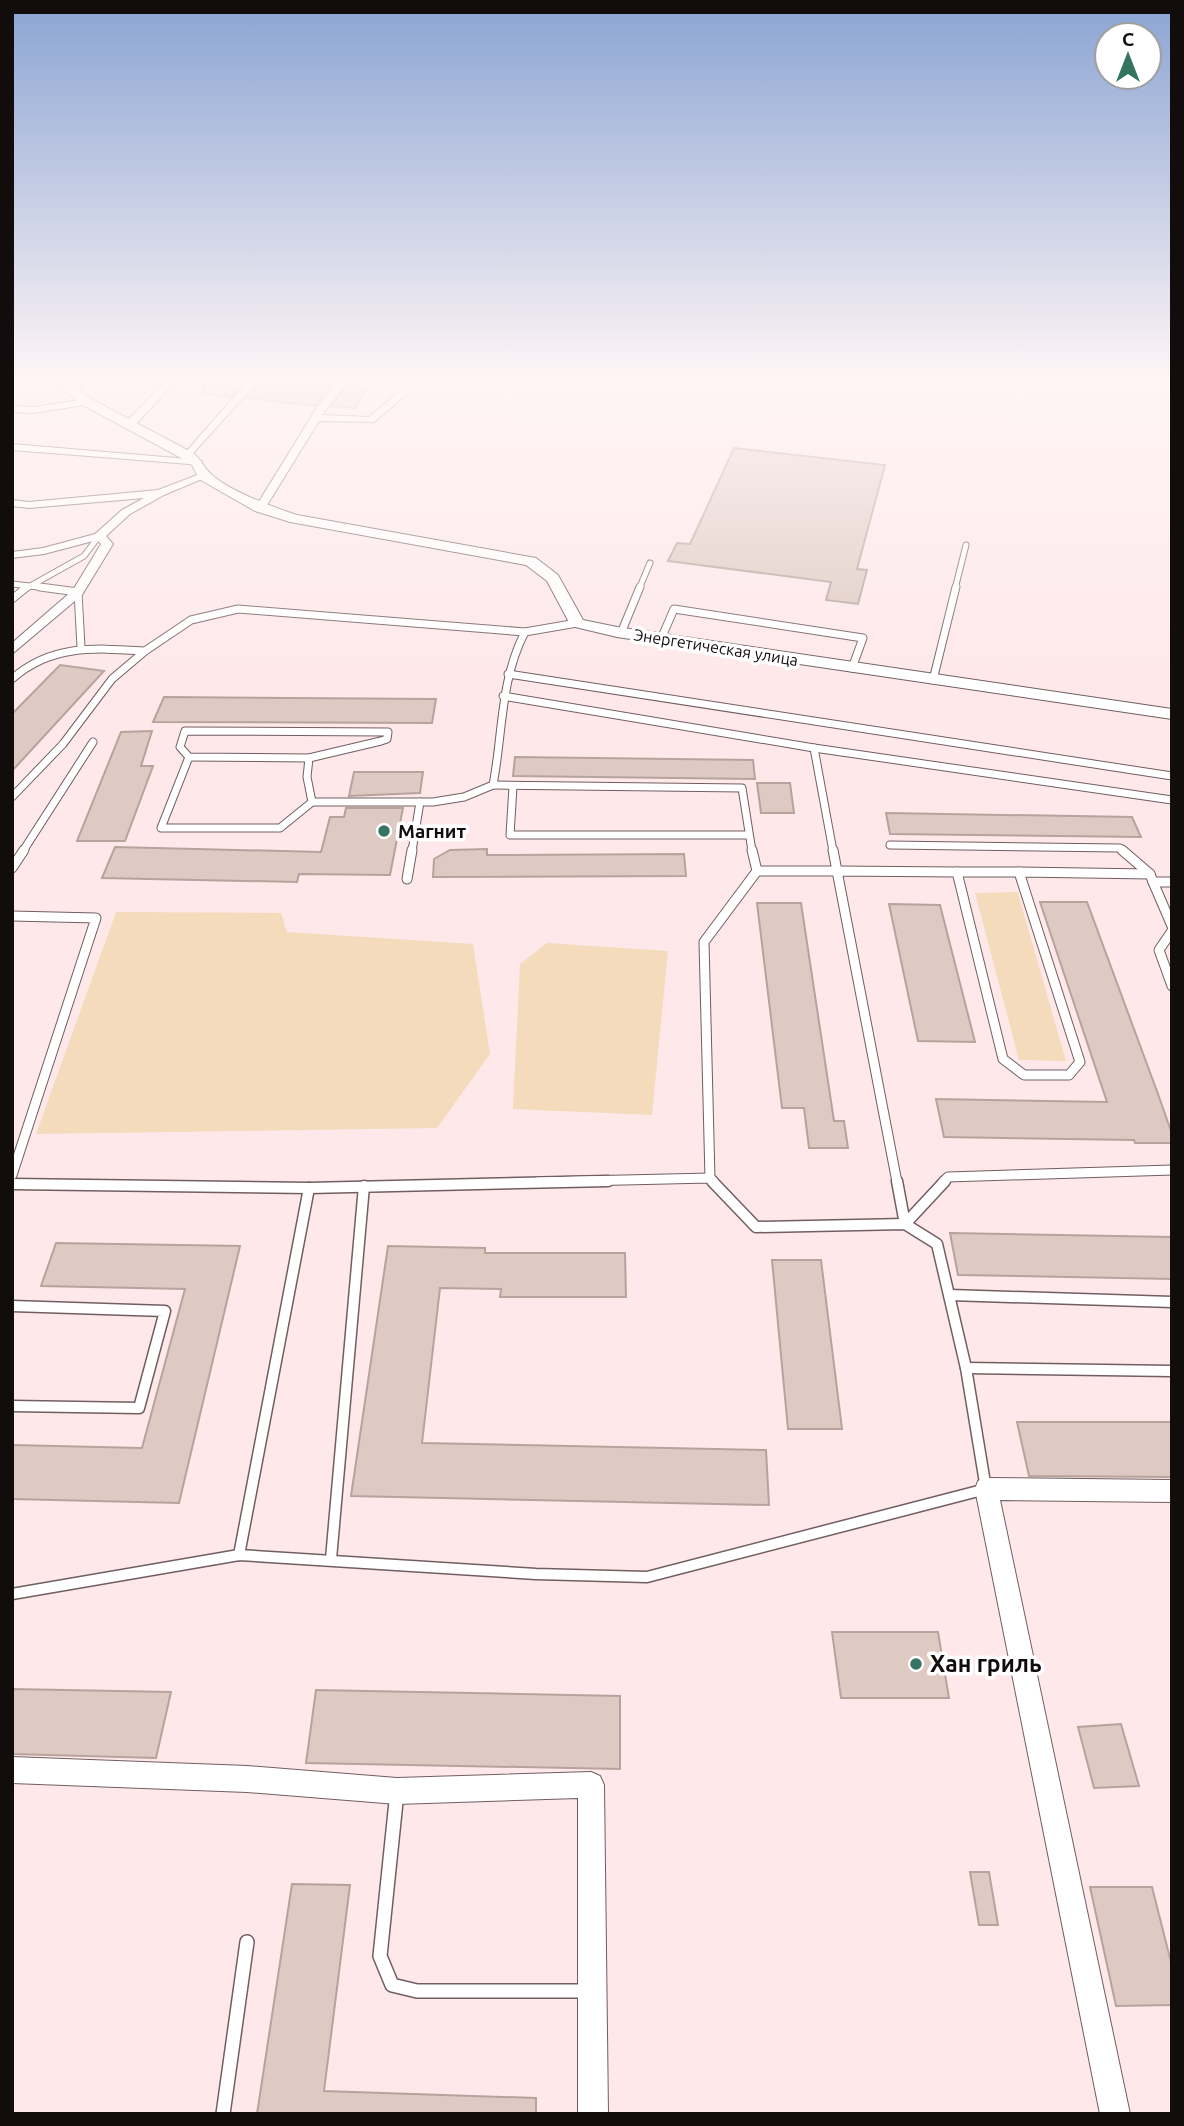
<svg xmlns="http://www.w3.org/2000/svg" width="1184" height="2126" font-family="Ubuntu,sans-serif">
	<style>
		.green { fill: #f3dbbc }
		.building { fill: #decac2; stroke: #b6a39c; stroke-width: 2 }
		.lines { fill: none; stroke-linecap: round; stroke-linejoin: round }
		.service-far4-casing { stroke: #715e60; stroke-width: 7 }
		.service-far3-casing { stroke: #715e60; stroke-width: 9 }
		.service-far2-casing { stroke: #715e60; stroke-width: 11 }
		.service-far1-casing { stroke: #715e60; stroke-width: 13 }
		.service-casing { stroke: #715e60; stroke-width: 16 }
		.minor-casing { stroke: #715e60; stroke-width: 2 }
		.tertiary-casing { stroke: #715e60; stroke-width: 2 }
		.service-far4 { stroke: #fff; stroke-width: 5 }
		.service-far3 { stroke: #fff; stroke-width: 7 }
		.service-far2 { stroke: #fff; stroke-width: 9 }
		.service-far1 { stroke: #fff; stroke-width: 10 }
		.service { stroke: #fff; stroke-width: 13 }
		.minor { fill: #fff; fill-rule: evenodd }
		.tertiary { fill: #fff; fill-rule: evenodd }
		.poi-dot { fill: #357460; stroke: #fff; stroke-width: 2.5 }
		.labels { text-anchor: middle; stroke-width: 7; stroke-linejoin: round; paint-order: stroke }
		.far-street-label { font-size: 16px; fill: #130c0d; stroke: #fff }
		.poi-label { font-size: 19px; font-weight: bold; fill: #130c0d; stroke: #fff; text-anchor: start }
		.near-poi-label { font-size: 23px; font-weight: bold; fill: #130c0d; stroke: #fff; text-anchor: start }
	</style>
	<rect width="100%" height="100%" fill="#fee8ea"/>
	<g class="green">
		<polygon points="1018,892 1018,893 1066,1061 1019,1060 975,893"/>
		<polygon points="116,912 281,913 287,932 473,944 490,1054 437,1128 36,1134"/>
		<polygon points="547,943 668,951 652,1115 513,1109 520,964"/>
	</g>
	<g class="building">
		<polygon points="203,381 245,381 231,397 203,394"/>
		<polygon points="261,381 314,381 332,382 315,406 246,398"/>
		<polygon points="347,386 368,388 355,408 332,406"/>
		<polygon points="734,448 885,465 857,569 867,570 858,604 826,600 831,582 668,561 677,543 690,544"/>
		<polygon points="60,665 104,671 12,771 12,714"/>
		<polygon points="164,697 436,699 432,723 153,722"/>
		<polygon points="152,731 141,766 153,766 125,841 77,841 121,732"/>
		<polygon points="515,757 753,760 755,779 513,776"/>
		<polygon points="354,772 423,772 420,793 349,796"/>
		<polygon points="757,783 790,783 794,813 761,813"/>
		<polygon points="346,808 403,808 390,875 299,874 297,882 102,878 115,847 321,852 330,817 344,817"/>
		<polygon points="886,813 1132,817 1141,837 890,834"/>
		<polygon points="487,849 487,855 684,854 686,876 433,877 434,859 450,850"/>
		<polygon points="1040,902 1087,902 1158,1094 1172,1134 1172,1143 1135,1143 1134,1140 944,1137 936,1099 1107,1102"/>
		<polygon points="757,903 801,903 834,1121 844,1121 848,1148 809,1148 804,1108 782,1108"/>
		<polygon points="889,904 940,905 975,1042 918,1041"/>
		<polygon points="950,1233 1172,1237 1172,1279 958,1275"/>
		<polygon points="56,1243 240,1246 179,1503 12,1499 12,1445 142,1448 185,1289 41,1286"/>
		<polygon points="388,1246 485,1248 485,1253 625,1253 626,1297 500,1297 501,1289 440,1288 422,1443 766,1450 769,1505 351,1496"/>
		<polygon points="772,1260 821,1260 842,1429 788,1429"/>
		<polygon points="1017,1422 1172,1422 1172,1477 1029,1476"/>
		<polygon points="832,1632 938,1632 949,1698 841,1698"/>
		<polygon points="12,1689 171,1692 156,1758 12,1754"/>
		<polygon points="316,1690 620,1696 620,1769 306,1763"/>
		<polygon points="1121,1724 1139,1786 1094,1788 1078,1727"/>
		<polygon points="970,1872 989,1872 998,1925 979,1925"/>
		<polygon points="292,1884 350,1885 324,2091 536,2098 536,2114 257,2114"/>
		<polygon points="1090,1887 1152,1887 1172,1966 1172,2005 1116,2006"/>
	</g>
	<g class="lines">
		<g class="service-far4-casing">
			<g id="service-far4">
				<polyline points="12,584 55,589"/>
				<polyline points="25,589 84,556 99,536"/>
				<polyline points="639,589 650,563"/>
				<polyline points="955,589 966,545"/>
			</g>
		</g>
		<g class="service-far3-casing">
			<g id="service-far3">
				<polyline points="40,587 78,592 81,647"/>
				<polyline points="12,599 27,587"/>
				<polyline points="621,633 640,587"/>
				<polyline points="661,639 674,609 863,638 852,668"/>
				<polyline points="508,674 1172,776"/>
				<path d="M12 679C51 644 96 648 145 651"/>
				<polyline points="933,680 956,587"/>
				<polyline points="503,696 814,748 1172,800"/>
				<polygon points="185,731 388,732 387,739 381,741 309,758 189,757 180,747"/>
				<polyline points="814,748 833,851"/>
				<polyline points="189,757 161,828 280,828 312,802"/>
				<path d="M309 758 307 777 312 802H433L464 797 493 785C503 733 500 680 525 632L577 623"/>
				<polyline points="493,785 742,788 752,851"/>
				<polyline points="513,787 510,835 748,835"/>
				<polyline points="12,797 63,744 112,679 145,651 191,620 238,609 525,632"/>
				<polyline points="890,845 1120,848 1124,851"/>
				<polyline points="23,851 93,742"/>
				<polyline points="412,851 420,802"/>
			</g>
		</g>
		<g class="service-far2-casing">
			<g id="service-far2">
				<polyline points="752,850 757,871 837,871 833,850"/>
				<polyline points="1122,850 1150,874 1153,882 1172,882"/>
				<polyline points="12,868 24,850"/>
				<polyline points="957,872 1019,872"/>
				<polyline points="407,879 412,850"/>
				<polyline points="1153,882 1172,926"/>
				<polyline points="12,916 96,918 12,1175"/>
				<polyline points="1172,931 1159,950 1172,986"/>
				<polyline points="710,1178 704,942 757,871"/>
				<polyline points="538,1182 710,1178 714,1182"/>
				<polyline points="897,1182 837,871 957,872 1003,1059 1024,1075 1069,1075 1080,1062 1019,872 1150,874"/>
				<polyline points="943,1182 948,1177 1172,1170"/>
			</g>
		</g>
		<g class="service-far1-casing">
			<g id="service-far1">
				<polyline points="897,1181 905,1224"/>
				<polyline points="12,1184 309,1188 608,1181"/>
				<polyline points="905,1224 945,1181"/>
				<polyline points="950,1295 1172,1302"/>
				<polyline points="12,1306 165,1311 139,1408 12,1406"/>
				<polyline points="966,1368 1172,1371"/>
				<polyline points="239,1555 309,1188"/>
				<polyline points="331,1559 364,1186"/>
				<polyline points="12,1594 239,1555 536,1574 647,1577 986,1489 966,1368 937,1244 905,1224 756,1227 712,1181"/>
			</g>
		</g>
		<g class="service-casing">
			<g id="service">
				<polyline points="397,1792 380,1956 392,1985 417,1991 587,1991"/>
				<polyline points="223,2114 247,1942"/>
			</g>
		</g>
		<g class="minor-casing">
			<g id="minor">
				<polygon points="76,381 86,381 73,392 67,392 67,388"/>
				<polygon points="166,381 176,381 134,426 126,426 126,422"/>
				<polygon points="248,381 258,381 188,459 202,461 202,465 12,450 12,444 188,459 183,456 184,454"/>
				<polygon points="338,381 348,381 322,415 369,417 412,381 422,381 374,422 319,421 264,510 256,510 255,508 316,409"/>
				<polygon points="87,399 92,402 90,404 34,413 12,412 12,406 34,407"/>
				<polygon points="200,474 209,476 164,495 130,514 106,536 113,544 82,595 12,654 12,643 73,590 101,544 97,540 44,554 12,558 12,552 43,548 95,534 122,510 144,498 29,508 12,506 12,500 29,502 158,490"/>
				<polygon points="986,1478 1172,1480 1172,1502 1000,1500 1130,2114 1100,2114 975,1489 978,1481"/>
				<polygon points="12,1757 247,1766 397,1778 591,1772 600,1776 604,1785 608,2114 578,2114 578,1798 397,1804 247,1792 12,1783"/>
			</g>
		</g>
		<g class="tertiary-casing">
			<path id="tertiary" d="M53 381H66L91 399 193 453C202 460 203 467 211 474 227 490 275 508 297 515L536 558 558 575 583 620 617 627 1172 709V719L617 637 571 626 547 581 526 565 290 522 255 511 199 479 192 465 183 459 83 405Z"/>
		</g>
		<use href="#service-far4" class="service-far4"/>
		<use href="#service-far3" class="service-far3"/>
		<use href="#service-far2" class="service-far2"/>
		<use href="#service-far1" class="service-far1"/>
		<use href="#service" class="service"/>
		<use href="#minor" class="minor"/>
		<use href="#tertiary" class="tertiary"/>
	</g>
	<linearGradient id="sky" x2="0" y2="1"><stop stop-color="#8aa4d3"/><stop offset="0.56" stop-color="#fff5f6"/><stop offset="1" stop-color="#fff5f6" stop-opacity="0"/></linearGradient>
	<rect width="1184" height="678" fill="url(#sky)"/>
	<g class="poi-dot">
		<circle cx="384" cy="831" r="7"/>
		<circle cx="916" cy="1664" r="7"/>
	</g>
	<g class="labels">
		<g class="far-street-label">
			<text transform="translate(716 647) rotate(9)" y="6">Энергетическая улица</text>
		</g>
		<g class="poi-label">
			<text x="398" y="838">Магнит</text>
		</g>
		<g class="near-poi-label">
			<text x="930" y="1672">Хан гриль</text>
		</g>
	</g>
	<rect width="1184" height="2126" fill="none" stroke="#130c0d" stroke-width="28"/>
	<g transform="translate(1128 56)"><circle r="33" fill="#ffffff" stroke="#a19e9e" stroke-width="2"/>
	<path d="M0-5L12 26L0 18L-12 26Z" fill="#357460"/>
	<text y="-10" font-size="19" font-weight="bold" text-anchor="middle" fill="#130c0d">С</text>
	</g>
</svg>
